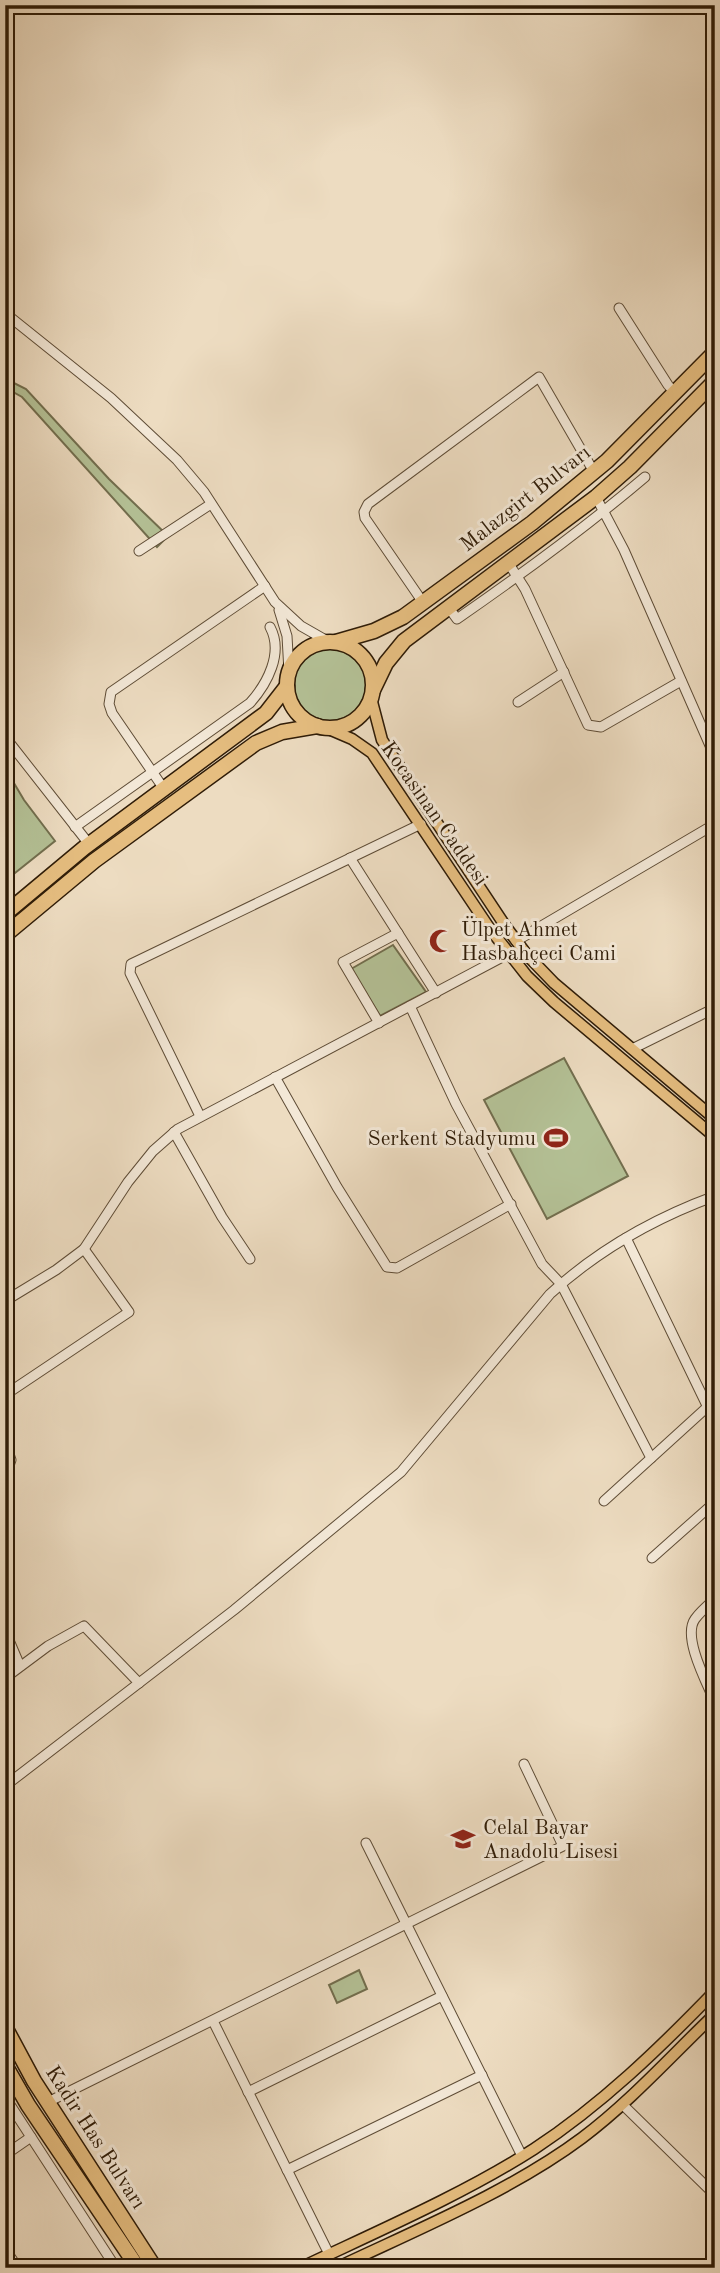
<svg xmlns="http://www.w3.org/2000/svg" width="720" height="2273" font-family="'Old Standard TT',serif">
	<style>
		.green { fill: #b4c196; stroke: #726e4e; stroke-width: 2 }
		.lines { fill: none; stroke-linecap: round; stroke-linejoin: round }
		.minor-casing { stroke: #5e4c36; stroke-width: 11 }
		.major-casing { stroke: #2f1c07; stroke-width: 13 }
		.highway-casing { stroke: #2f1c07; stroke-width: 17 }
		.minor { stroke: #f3e8d7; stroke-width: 9 }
		.major { stroke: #e6be80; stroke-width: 10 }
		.highway { stroke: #e6be80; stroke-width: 14 }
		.labels { text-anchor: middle; stroke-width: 6; stroke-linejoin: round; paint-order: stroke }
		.street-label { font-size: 21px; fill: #2f1c07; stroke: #f3e8d7 }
		.poi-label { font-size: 21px; fill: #2f1c07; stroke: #f3e8d7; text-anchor: start }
	</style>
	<rect width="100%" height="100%" fill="#eddcc1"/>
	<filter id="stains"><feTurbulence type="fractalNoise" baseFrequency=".00286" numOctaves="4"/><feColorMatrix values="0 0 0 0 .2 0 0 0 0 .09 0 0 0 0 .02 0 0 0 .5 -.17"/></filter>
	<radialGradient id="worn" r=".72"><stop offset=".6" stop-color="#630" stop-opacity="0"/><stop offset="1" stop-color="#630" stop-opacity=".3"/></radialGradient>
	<g class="green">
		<polygon points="5,382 14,383 26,389 109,479 168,536 157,547 22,397 13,392 5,393"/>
		<circle cx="330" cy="685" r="36"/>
		<polygon points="5,768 24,800 55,841 5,881"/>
		<polygon points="393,945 426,992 380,1016 351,969"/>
		<polygon points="564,1058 628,1176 547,1219 484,1100"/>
		<polygon points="359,1970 367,1989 337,2003 329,1985"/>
	</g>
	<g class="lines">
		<g class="minor-casing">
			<g id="minor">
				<polyline points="619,308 668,385 675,393"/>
				<polyline points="5,313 111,398 177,460 204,492 275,602 301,626 329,642"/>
				<polyline points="596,497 624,550 715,757"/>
				<polyline points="139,551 211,504"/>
				<polyline points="509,564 525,589 588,725 601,727 681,681"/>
				<polyline points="422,601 365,518 364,512 368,504 539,377 594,472"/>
				<path d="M449 608 457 619C522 574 585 528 645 477"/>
				<polyline points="279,610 287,636 289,672"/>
				<polyline points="518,702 564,672"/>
				<polyline points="5,737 89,844"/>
				<polyline points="164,789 112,713 109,704 111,692 265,586"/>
				<path d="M75 827 250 703C267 684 284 653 270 627"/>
				<polyline points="350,858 436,993"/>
				<polyline points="516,941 715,824"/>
				<polyline points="410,1006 456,1104 542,1264 561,1284 651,1458"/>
				<polyline points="379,1023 343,962 398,933"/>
				<polyline points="632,1049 715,1008"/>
				<polyline points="275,1077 337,1187 387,1267 397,1268 511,1204"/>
				<polyline points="200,1116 130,973 131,964 421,824"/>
				<polyline points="174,1132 222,1217 250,1259"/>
				<polyline points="626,1238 715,1422"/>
				<polyline points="5,1301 56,1270 84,1249 128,1182 153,1151 178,1129 508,954"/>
				<polyline points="5,1395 129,1312 84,1249"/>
				<polyline points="5,1442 11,1460 5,1477"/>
				<polyline points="604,1501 715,1400"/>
				<polyline points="652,1558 715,1502"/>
				<path d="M715 1599C708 1605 700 1612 695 1619 682 1637 707 1683 715 1702"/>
				<polyline points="5,1631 20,1666"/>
				<polyline points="5,1678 48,1646 84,1626 139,1683"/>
				<path d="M5 1786 234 1610 401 1472 550 1294C597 1251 655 1218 715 1196"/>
				<polyline points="366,1843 522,2156"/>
				<polyline points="213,2021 329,2254"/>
				<polyline points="248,2092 442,1996"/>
				<polyline points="5,2097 116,2268"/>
				<polyline points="48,2102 563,1846 524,1764"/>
				<polyline points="623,2105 715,2195"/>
				<polyline points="5,2155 31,2137"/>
				<polyline points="287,2170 482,2075"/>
				<polyline points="5,2249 18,2268"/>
			</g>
		</g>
		<g class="major-casing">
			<g id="major">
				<polyline points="371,698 382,740 506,927 527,955 554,983 715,1119"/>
				<polyline points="324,727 352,739 372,753 490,929 527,976 554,1002 715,1137"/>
				<path d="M300 2268C376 2232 464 2194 534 2149 601 2105 659 2049 715 1991"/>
				<path d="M336 2268C416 2230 511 2191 582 2138 631 2101 671 2056 715 2014"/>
			</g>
		</g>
		<g class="highway-casing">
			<g id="highway">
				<polyline points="336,642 374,631 403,617 532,523 607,461 715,352"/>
				<circle cx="330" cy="685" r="43"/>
				<polyline points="373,690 386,663 404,641 596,497 630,467 715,381"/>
				<polyline points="5,914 84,848 266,713 287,686"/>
				<polyline points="5,935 94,861 256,743 282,732 317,726"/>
				<polyline points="5,2027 34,2081 155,2268"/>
				<polyline points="5,2065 28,2105 138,2268"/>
			</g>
		</g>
		<use href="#minor" class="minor"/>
		<use href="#major" class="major"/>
		<use href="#highway" class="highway"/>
	</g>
	<defs>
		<g id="mosque-bare" transform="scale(1.89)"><path d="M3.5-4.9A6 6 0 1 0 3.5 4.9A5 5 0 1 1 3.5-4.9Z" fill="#8f2418" stroke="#f3e8d7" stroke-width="2.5" paint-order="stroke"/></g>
		<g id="stadium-bare" transform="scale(1.89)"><path d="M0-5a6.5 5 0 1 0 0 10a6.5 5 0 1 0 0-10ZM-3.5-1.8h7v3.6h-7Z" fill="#8f2418" stroke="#f3e8d7" stroke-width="2.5" paint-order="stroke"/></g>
		<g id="school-bare" transform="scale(1.89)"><path d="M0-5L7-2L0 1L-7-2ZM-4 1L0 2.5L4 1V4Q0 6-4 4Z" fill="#8f2418" stroke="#f3e8d7" stroke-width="2.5" paint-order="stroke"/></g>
	</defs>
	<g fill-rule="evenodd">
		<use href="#mosque-bare" x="441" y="941"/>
		<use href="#stadium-bare" x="556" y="1138"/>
		<use href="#school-bare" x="463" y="1839"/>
	</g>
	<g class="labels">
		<g class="street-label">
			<text transform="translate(525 498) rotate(-38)" y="7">Malazgirt Bulvarı</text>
			<text transform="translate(435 813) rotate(55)" y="7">Kocasinan Caddesi</text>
			<text transform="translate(96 2137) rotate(57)" y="7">Kadir Has Bulvarı</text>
		</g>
		<g class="poi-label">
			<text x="461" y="936">Ülpet Ahmet<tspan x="461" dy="24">Hasbahçeci Cami</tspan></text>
			<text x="536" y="1145" text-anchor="end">Serkent Stadyumu</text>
			<text x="483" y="1834">Celal Bayar<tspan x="483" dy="24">Anadolu Lisesi</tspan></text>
		</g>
	</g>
	<rect width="720" height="2273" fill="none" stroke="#eddcc1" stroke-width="28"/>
	<rect x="7" y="7" width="706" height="2259" fill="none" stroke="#2f1c07" stroke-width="3.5"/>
	<rect x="14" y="14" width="692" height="2245" fill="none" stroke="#2f1c07" stroke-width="2"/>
	<rect width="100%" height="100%" filter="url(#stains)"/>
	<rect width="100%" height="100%" fill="url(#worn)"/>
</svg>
